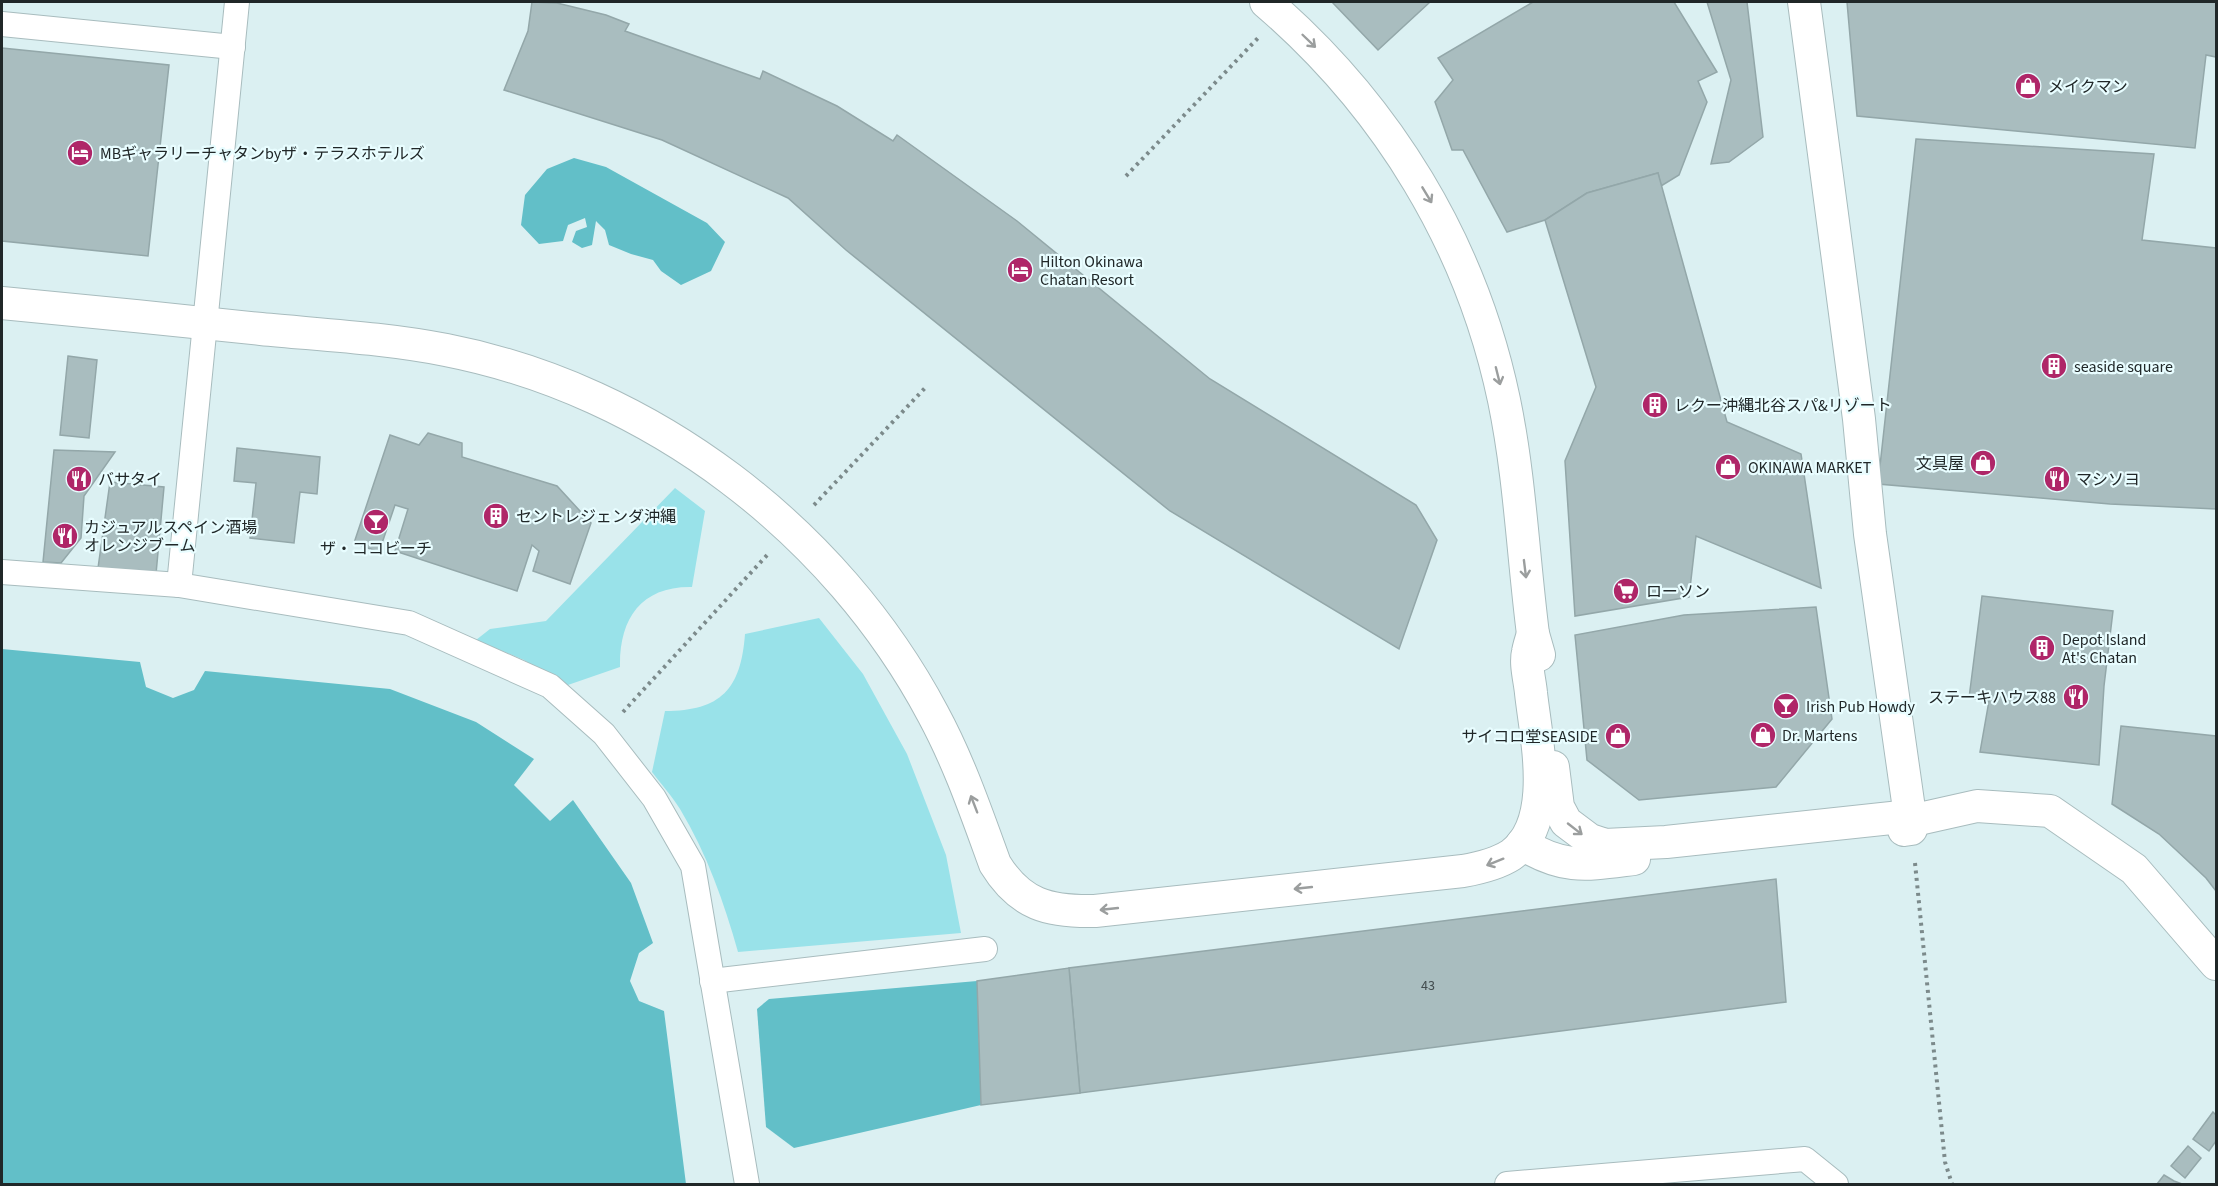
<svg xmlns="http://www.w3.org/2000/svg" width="2218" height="1186" font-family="'Source Sans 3','Noto Sans JP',sans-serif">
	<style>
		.green { fill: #99e2e9 }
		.water { fill: #62bfc8 }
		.building { fill: #a9bdbf; stroke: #93a7a9; stroke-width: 1.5 }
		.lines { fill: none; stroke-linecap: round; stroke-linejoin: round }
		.pedestrian-casing { stroke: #a8bcbe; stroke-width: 26 }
		.minor-casing { stroke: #a8bcbe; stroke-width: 34 }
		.path { stroke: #7c8a8b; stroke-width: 4; stroke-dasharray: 3 4.5; stroke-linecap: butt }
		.pedestrian { stroke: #fff; stroke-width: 24 }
		.minor { stroke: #fff; stroke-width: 32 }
		.oneway { stroke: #9b9e9e }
		.labels { text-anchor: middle; stroke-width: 4.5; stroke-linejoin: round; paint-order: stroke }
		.number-label { font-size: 14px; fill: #424c4e }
		.poi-label { font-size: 16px; fill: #202728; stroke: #e8fdff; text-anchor: start }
	</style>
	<rect width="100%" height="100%" fill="#dbf0f2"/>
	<g class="green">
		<path d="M675 488 705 511 692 587C641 586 619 619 620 667L565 686 524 660 476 640 490 629 546 621Z"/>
		<path d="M819 618 863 674 907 754 946 855 961 933 738 952C724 902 707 854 680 809 672 796 661 784 652 772L665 711C721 711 741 689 745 634Z"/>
	</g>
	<g class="water">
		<polygon points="574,158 606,167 707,223 725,242 711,271 681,285 661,271 653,260 631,254 609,245 605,230 596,221 592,245 582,248 572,242 576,231 587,227 585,218 568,225 563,241 539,244 521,225 525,195 547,169"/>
		<polygon points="2,649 140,662 146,687 173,698 194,690 205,671 390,689 476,722 534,759 514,785 550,821 573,800 631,883 653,943 639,953 630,981 639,1001 664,1011 686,1184 2,1184"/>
		<polygon points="977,981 981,1105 794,1148 766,1127 757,1009 769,999"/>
	</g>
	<g class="building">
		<polygon points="532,2 557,3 606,15 629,24 625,31 760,79 763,71 837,106 893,141 897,135 1017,221 1210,379 1416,505 1437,540 1399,649 1170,511 846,250 788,198 662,140 504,90 528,31"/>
		<polygon points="1332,2 1430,2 1378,50"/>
		<polygon points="1533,2 1674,2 1717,72 1698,81 1707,102 1679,175 1661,186 1658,173 1587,193 1545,220 1507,232 1463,150 1452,150 1435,102 1453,80 1438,58"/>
		<polygon points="1707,2 1747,2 1763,137 1729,162 1711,164 1731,80"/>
		<polygon points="1847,2 2216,2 2216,57 2206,55 2195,148 1857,116"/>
		<polygon points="2,48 169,65 148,256 2,241"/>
		<polygon points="1916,139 2154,154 2142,240 2216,248 2216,509 2110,504 1878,484"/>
		<polygon points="1658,173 1727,422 1801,454 1821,588 1696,536 1689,597 1575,616 1565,461 1596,387 1545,220 1587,193"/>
		<polygon points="68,356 97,360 89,438 60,435"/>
		<polygon points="428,433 462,443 462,457 557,486 591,523 570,584 533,571 539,551 532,545 517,591 395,551 408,509 395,505 379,552 354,543 390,435 419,445"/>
		<polygon points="237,448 320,457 317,494 300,492 294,543 250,538 256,483 234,481"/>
		<polygon points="54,450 115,452 84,496 81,538 61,563 43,562"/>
		<polygon points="110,482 164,487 156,574 98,568"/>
		<polygon points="1982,596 2113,611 2104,686 2099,765 1980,752 1989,701 1969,698"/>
		<polygon points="1816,607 1832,719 1776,787 1639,800 1587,760 1575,635 1684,615"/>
		<polygon points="2121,726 2216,736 2216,891 2206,878 2159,834 2112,804"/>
		<polygon points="1776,879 1786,1002 1080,1093 1069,968"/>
		<polygon points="1069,968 1080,1093 981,1105 977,981"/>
		<polygon points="2213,1112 2216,1115 2216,1141 2209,1151 2193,1139"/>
		<polygon points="2188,1146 2201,1158 2185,1178 2171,1166"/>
		<polygon points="2164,1175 2174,1181 2182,1184 2157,1184"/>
	</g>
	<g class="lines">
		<g class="pedestrian-casing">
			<g id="pedestrian">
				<polyline points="2,24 233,47"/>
				<polyline points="2,572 179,585 409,623 550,686 604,734 654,798 693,866 747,1184"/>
				<polyline points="179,585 237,2"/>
				<polyline points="712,981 985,949"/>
				<polyline points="1507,1184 1805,1159 1836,1184"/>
			</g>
		</g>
		<g class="minor-casing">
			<g id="minor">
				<path d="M1266 2C1387 106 1471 243 1504 400 1520 477 1523 556 1533 634L1539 655"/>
				<polyline points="1804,2 1859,419 1870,534 1910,816 1911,829 1904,830"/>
				<path d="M2 303C88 311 175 320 261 329 323 335 385 338 446 350 651 390 836 531 933 714 959 762 976 812 995 864 1020 905 1049 912 1095 911L1463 871C1480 868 1497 864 1511 855 1556 823 1536 739 1531 693 1530 681 1525 664 1528 652 1529 646 1531 640 1533 634"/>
				<polyline points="1553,767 1558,807 1566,822 1590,840 1605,845 1666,842 1910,816"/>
				<polyline points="1910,821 1977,806 2050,811 2134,869 2216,964"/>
				<path d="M1522 844C1565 870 1586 865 1634 859"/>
			</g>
		</g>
		<g class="path">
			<polyline points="1126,176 1258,38"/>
			<polyline points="814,505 925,388"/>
			<polyline points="623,712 768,554"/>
			<polyline points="1915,863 1945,1162 1952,1184"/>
		</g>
		<use href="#pedestrian" class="pedestrian"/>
		<use href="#minor" class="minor"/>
	</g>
	<defs><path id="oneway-shaft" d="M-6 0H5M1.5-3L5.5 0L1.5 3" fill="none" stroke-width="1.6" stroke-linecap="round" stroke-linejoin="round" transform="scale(1.5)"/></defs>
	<g class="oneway">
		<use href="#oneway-shaft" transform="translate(1309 41) rotate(44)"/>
		<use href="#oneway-shaft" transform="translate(1427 195) rotate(59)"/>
		<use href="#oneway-shaft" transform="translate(1498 376) rotate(76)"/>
		<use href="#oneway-shaft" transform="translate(1525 569) rotate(83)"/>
		<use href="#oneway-shaft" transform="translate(974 804) rotate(-111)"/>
		<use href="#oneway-shaft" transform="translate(1575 829) rotate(38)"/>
		<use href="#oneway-shaft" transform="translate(1495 862) rotate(158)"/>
		<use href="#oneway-shaft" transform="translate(1303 888) rotate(174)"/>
		<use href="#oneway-shaft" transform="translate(1109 909) rotate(174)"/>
	</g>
	<defs>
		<g id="shop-disc" transform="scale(1.35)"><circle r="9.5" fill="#af2668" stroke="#e8fdff"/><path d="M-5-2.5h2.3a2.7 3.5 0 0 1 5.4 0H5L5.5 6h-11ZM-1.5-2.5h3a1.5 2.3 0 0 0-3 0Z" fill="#fff"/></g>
		<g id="hotel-disc" transform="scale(1.35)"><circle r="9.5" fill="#af2668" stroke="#e8fdff"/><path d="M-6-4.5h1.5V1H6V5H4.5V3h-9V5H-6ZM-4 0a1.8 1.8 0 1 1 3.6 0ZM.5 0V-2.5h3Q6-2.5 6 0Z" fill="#fff"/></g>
		<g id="building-disc" transform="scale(1.35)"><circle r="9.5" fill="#af2668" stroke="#e8fdff"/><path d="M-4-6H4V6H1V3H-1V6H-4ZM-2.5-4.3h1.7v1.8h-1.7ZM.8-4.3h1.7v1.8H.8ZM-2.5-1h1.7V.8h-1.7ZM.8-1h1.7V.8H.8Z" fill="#fff"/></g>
		<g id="restaurant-disc" transform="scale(1.35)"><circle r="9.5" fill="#af2668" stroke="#e8fdff"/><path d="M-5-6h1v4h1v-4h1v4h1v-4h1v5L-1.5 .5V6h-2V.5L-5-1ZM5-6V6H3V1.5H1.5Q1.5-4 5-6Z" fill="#fff"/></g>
		<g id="bar-disc" transform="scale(1.35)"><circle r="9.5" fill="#af2668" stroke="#e8fdff"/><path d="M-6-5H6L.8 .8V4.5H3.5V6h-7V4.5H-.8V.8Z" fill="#fff"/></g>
		<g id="supermarket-disc" transform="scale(1.35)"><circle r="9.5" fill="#af2668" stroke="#e8fdff"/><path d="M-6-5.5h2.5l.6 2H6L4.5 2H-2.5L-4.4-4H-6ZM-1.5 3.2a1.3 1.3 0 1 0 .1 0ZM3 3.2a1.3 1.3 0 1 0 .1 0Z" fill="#fff"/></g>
	</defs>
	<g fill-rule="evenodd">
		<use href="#shop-disc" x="2028" y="86"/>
		<use href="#hotel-disc" x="80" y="153"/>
		<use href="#hotel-disc" x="1020" y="270"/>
		<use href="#building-disc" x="2054" y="366"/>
		<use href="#building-disc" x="1655" y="405"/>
		<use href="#shop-disc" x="1983" y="463"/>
		<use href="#shop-disc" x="1728" y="467"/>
		<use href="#restaurant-disc" x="79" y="479"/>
		<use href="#restaurant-disc" x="2057" y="479"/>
		<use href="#building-disc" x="496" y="516"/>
		<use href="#bar-disc" x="376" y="522"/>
		<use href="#restaurant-disc" x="65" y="536"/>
		<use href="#supermarket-disc" x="1626" y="591"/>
		<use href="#building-disc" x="2042" y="648"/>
		<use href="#restaurant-disc" x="2076" y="697"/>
		<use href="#bar-disc" x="1786" y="706"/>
		<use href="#shop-disc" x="1763" y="735"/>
		<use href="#shop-disc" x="1618" y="736"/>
	</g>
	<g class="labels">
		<g class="number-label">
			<text x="1428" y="990">43</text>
		</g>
		<g class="poi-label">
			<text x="2048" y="92">メイクマン</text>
			<text x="100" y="159">MBギャラリーチャタンbyザ・テラスホテルズ</text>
			<text x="1040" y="267">Hilton Okinawa<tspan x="1040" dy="18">Chatan Resort</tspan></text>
			<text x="2074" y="372">seaside square</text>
			<text x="1674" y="411">レクー沖縄北谷スパ&amp;リゾート</text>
			<text x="1964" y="469" text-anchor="end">文具屋</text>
			<text x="1748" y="473">OKINAWA MARKET</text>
			<text x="98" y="485">バサタイ</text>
			<text x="2076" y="485">マシソヨ</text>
			<text x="516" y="522">セントレジェンダ沖縄</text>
			<text x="84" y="533">カジュアルスペイン酒場<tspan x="84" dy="18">オレンジブーム</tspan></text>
			<text x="376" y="554" text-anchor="middle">ザ・ココビーチ</text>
			<text x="1646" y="597">ローソン</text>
			<text x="2062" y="645">Depot Island<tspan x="2062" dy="18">At's Chatan</tspan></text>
			<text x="2056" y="703" text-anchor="end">ステーキハウス88</text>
			<text x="1806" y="712">Irish Pub Howdy</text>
			<text x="1782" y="741">Dr. Martens</text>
			<text x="1598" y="742" text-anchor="end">サイコロ堂SEASIDE</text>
		</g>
	</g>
	<rect width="2218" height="1186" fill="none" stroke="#202728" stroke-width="6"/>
</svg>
